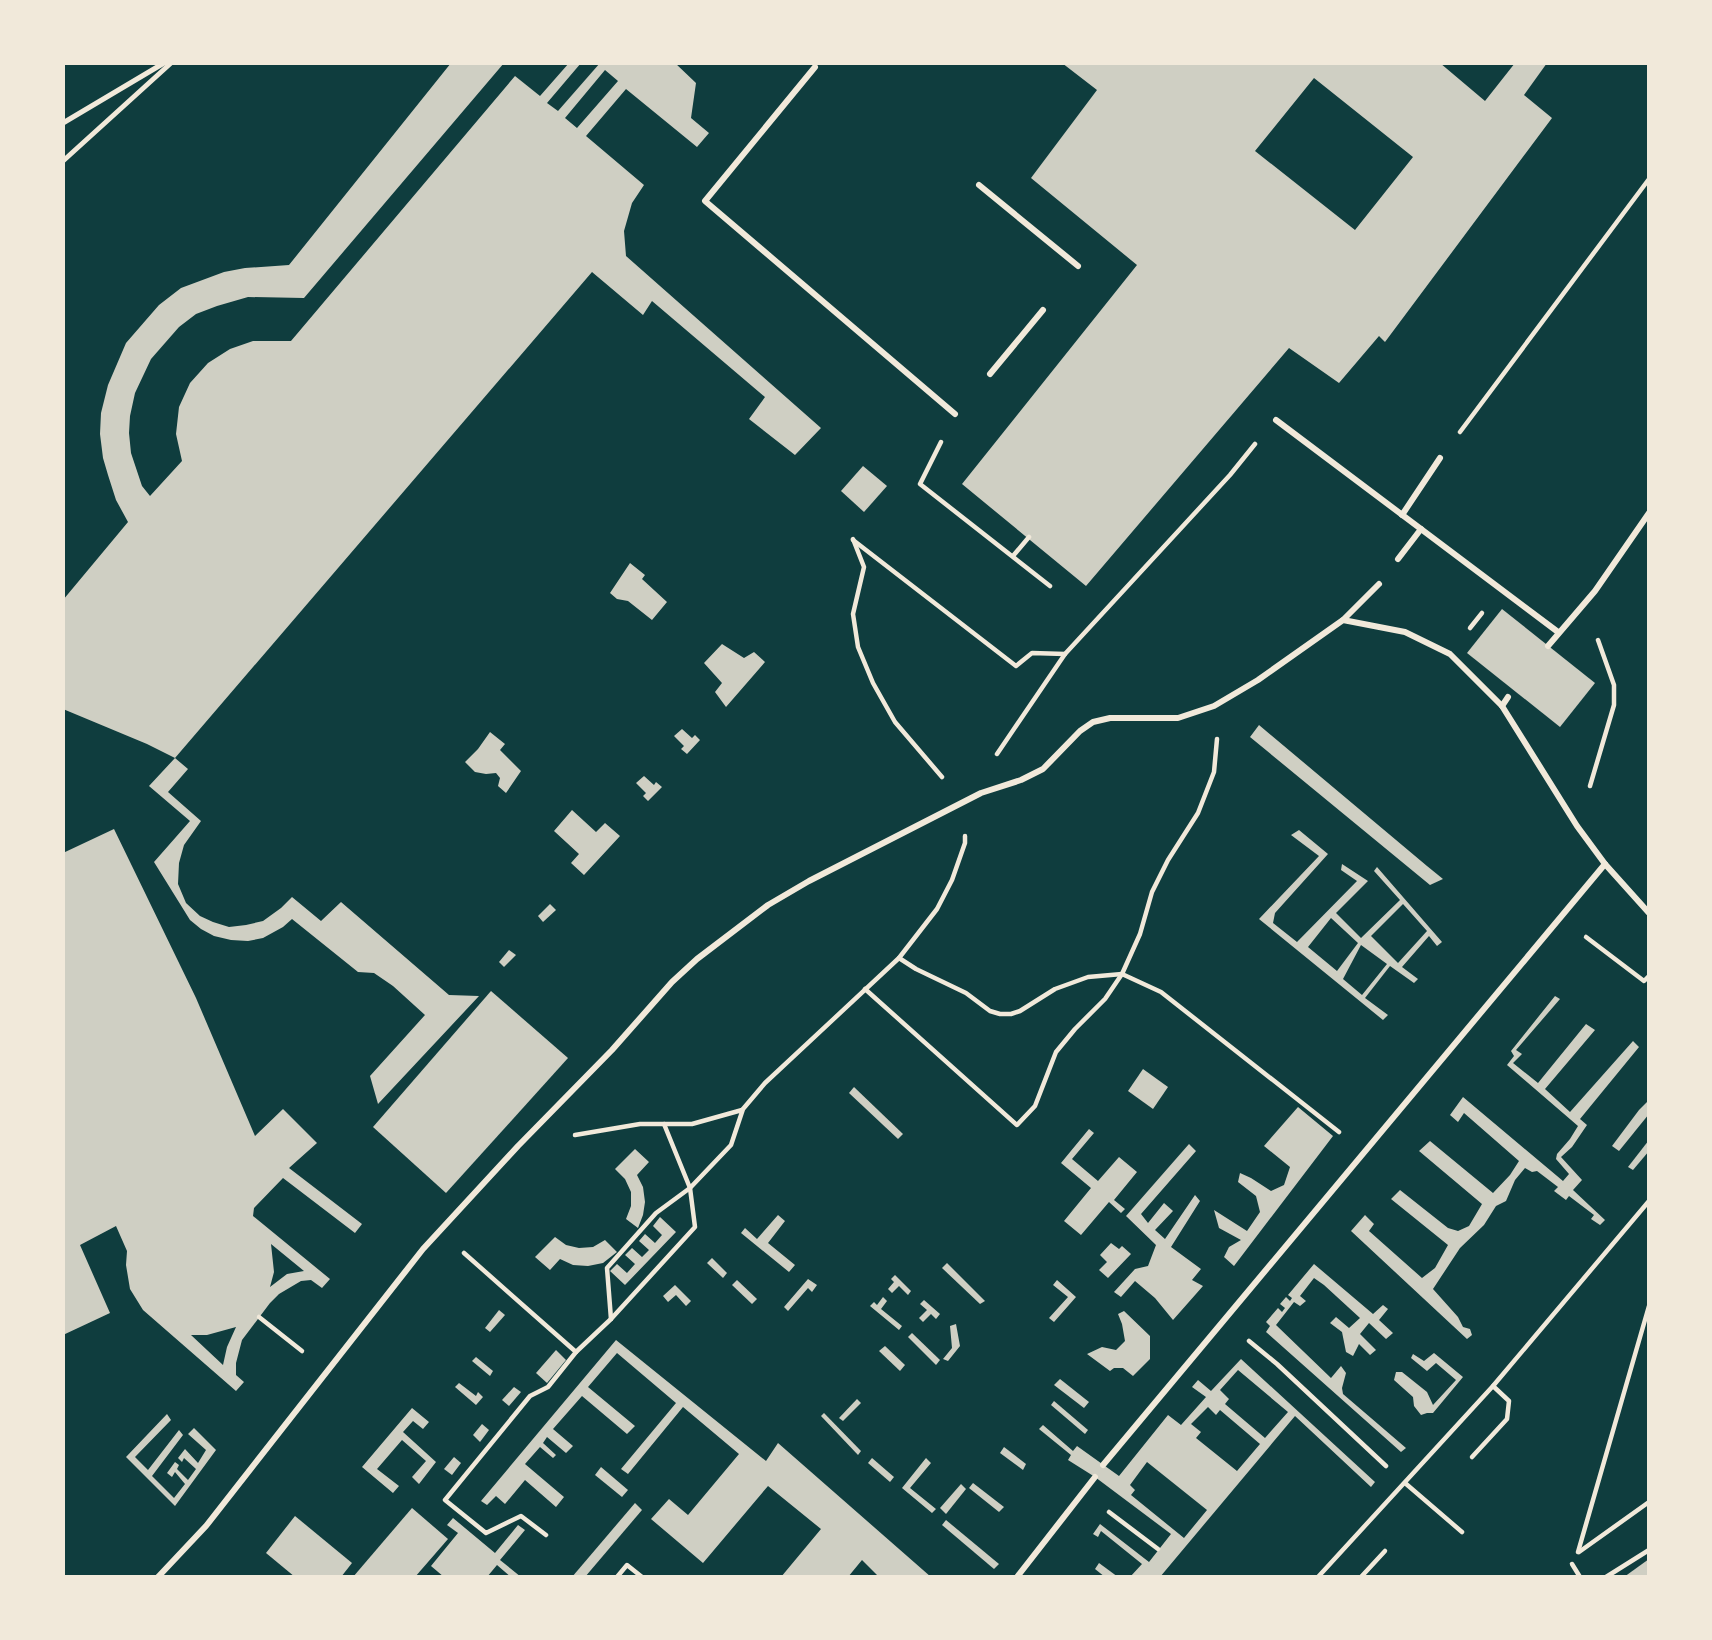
<svg xmlns="http://www.w3.org/2000/svg" width="1712" height="1640" font-family="'Work Sans',sans-serif">
	<style>
		.building { fill: #cfcfc3; fill-rule: evenodd }
		.lines { fill: none; stroke-linecap: round; stroke-linejoin: round }
		.path { stroke: #f1e9da; stroke-width: 4.5 }
		.service { stroke: #f1e9da; stroke-width: 5 }
		.pedestrian { stroke: #f1e9da; stroke-width: 6 }
	</style>
	<rect width="100%" height="100%" fill="#0f3d3e"/>
	<g class="building">
		<path d="M451 63H504L304 298 248 297 217 306 196 314 179 327 151 359 135 393 130 416 129 433 131 453 142 486 150 496 182 461 176 434 179 407 190 383 208 363 230 349 253 341H291L515 76 540 96 569 63H581L547 103 558 111 600 63H675L696 83 691 118 709 133 697 147 626 89 586 136 644 185 632 203 624 231 626 256 821 428 795 455 749 419 765 397 652 301 643 315 592 272 175 758 147 744 63 709V600L128 522 116 500 108 475 103 458 100 434 101 413 108 385 126 343 159 305 181 288 224 272 245 268 289 265ZM605 70 618 81 577 128 565 118Z"/>
		<path d="M1062 63H1440L1485 101 1515 63H1547L1524 95 1552 118 1385 342 1379 336 1339 383 1289 348 1086 586 962 484 1137 265 1031 178 1097 90ZM1314 78 1413 157 1355 230 1255 151Z"/>
		<polygon points="863,466 887,486 864,512 841,491"/>
		<polygon points="630,563 645,575 642,579 667,602 652,620 628,601 617,599 610,593"/>
		<polygon points="1502,609 1595,683 1560,727 1467,653"/>
		<polygon points="722,644 744,658 754,652 765,662 726,707 715,692 722,683 704,663"/>
		<polygon points="1259,725 1427,866 1443,879 1430,885 1250,737"/>
		<polygon points="682,729 692,738 695,735 700,740 687,754 681,749 684,746 674,736"/>
		<polygon points="490,732 505,744 500,750 521,771 506,793 498,786 500,778 496,773 486,774 475,772 465,762 478,749"/>
		<polygon points="175,758 188,769 168,792 201,821 184,845 179,863 178,884 186,903 200,916 213,922 229,927 246,925 263,921 281,908 292,897 321,921 341,902 449,995 479,996 378,1104 370,1076 425,1015 393,986 374,973 358,972 292,919 283,927 263,938 248,941 231,940 214,936 201,929 190,920 154,862 190,821 149,786"/>
		<polygon points="644,776 654,785 656,782 662,787 648,801 643,796 646,793 636,783"/>
		<polygon points="572,810 596,832 605,823 620,836 584,875 571,863 579,854 554,831"/>
		<path d="M114 829 196 998 255 1136 283 1109 317 1143 289 1168 362 1224 355 1233 283 1178 254 1208 253 1216 330 1279 322 1288 311 1280 301 1281 279 1294 270 1303 242 1340 236 1363V1375L244 1382 236 1391 143 1310 130 1289 126 1265 127 1251 116 1226 80 1245 110 1313 63 1335V853ZM271 1244 304 1271 287 1274 270 1287 274 1272ZM236 1327 227 1347 223 1365 191 1335H207Z"/>
		<path d="M1299 830 1328 854 1275 913 1273 923 1297 942 1357 881 1341 870 1342 864 1368 881 1336 913 1361 938 1400 900 1374 871 1377 867 1442 942 1437 946 1429 936 1402 967 1418 979 1414 983 1390 966 1365 998 1388 1015 1383 1020 1259 919 1319 856 1291 835ZM1403 904 1427 931 1398 963 1371 936ZM1331 918 1358 943 1337 971 1308 947ZM1361 945 1387 964 1362 995 1343 979Z"/>
		<polygon points="550,904 556,910 543,922 538,916"/>
		<polygon points="509,950 516,955 504,967 499,962"/>
		<polygon points="491,991 568,1058 446,1193 373,1127"/>
		<polygon points="1555,996 1560,999 1516,1050 1522,1054 1513,1063 1538,1083 1586,1024 1595,1030 1545,1089 1570,1112 1633,1041 1639,1047 1580,1119 1587,1125 1572,1147 1561,1157 1582,1180 1573,1190 1605,1220 1600,1225 1591,1219 1594,1215 1569,1196 1566,1200 1554,1191 1558,1187 1537,1171 1532,1172 1525,1168 1515,1180 1506,1201 1496,1206 1484,1225 1460,1248 1433,1289 1458,1317 1463,1327 1470,1329 1472,1335 1467,1339 1351,1231 1365,1215 1374,1224 1369,1231 1422,1278 1435,1268 1448,1245 1391,1199 1400,1190 1448,1228 1458,1231 1469,1226 1482,1204 1419,1151 1430,1141 1493,1193 1510,1175 1519,1161 1464,1113 1458,1122 1450,1115 1463,1097 1563,1181 1569,1174 1556,1159 1557,1154 1570,1139 1578,1126 1507,1065 1514,1056 1511,1051"/>
		<polygon points="1143,1069 1168,1087 1153,1109 1128,1091"/>
		<polygon points="854,1087 903,1134 898,1139 849,1093"/>
		<polygon points="1649,1100 1649,1114 1619,1151 1612,1146 1639,1110"/>
		<polygon points="1298,1107 1333,1136 1234,1266 1224,1257 1229,1247 1241,1240 1219,1228 1214,1210 1247,1231 1260,1212 1256,1196 1238,1182 1240,1173 1251,1178 1271,1191 1284,1185 1290,1167 1264,1146"/>
		<polygon points="1089,1129 1094,1133 1072,1159 1098,1181 1119,1157 1137,1172 1114,1200 1125,1209 1121,1213 1109,1202 1081,1235 1064,1221 1091,1188 1061,1163"/>
		<polygon points="1649,1140 1649,1151 1633,1170 1628,1167"/>
		<polygon points="1189,1144 1196,1151 1141,1214 1148,1223 1164,1203 1173,1211 1155,1230 1165,1239 1195,1195 1200,1201 1171,1247 1201,1269 1192,1280 1203,1286 1173,1320 1155,1298 1135,1281 1121,1297 1114,1292 1135,1269 1148,1266 1156,1245 1126,1216"/>
		<polygon points="635,1149 649,1162 637,1175 643,1187 645,1202 643,1215 638,1228 626,1219 631,1206 631,1192 625,1179 615,1169"/>
		<polygon points="778,1215 785,1221 768,1243 795,1265 789,1272 741,1233 745,1228 757,1239"/>
		<polygon points="660,1217 676,1232 625,1285 610,1271 617,1264 627,1273 635,1264 625,1255 632,1248 642,1257 649,1250 639,1241 645,1234 655,1243 662,1235 653,1226"/>
		<polygon points="555,1237 566,1245 579,1248 593,1247 605,1240 617,1252 603,1263 588,1266 573,1265 560,1259 550,1270 535,1257"/>
		<polygon points="1111,1243 1119,1249 1122,1246 1131,1254 1108,1278 1099,1270 1107,1262 1100,1255"/>
		<polygon points="712,1258 727,1273 723,1278 707,1263"/>
		<polygon points="947,1263 985,1301 980,1304 942,1268"/>
		<polygon points="1314,1264 1373,1314 1383,1305 1388,1309 1379,1320 1393,1333 1386,1339 1369,1323 1360,1334 1376,1350 1370,1355 1359,1344 1353,1356 1346,1352 1342,1332 1330,1323 1336,1317 1349,1328 1360,1318 1324,1285 1314,1278 1300,1296 1306,1301 1300,1306 1294,1302 1276,1325 1331,1378 1341,1366 1346,1373 1342,1388 1343,1394 1406,1448 1401,1452 1266,1332 1270,1326 1266,1322 1278,1308 1282,1312 1285,1308 1280,1304 1286,1297 1290,1301 1292,1298 1288,1295"/>
		<polygon points="895,1275 911,1291 908,1295 899,1286 892,1293 888,1289 894,1282 891,1279"/>
		<polygon points="808,1279 817,1285 812,1292 808,1288 788,1311 784,1307"/>
		<polygon points="737,1280 757,1299 752,1304 732,1285"/>
		<polygon points="1057,1280 1076,1297 1054,1322 1049,1318 1068,1297 1053,1285"/>
		<polygon points="675,1285 691,1301 686,1306 676,1295 668,1302 663,1296"/>
		<polygon points="883,1297 887,1301 881,1309 902,1326 899,1330 870,1306 874,1302 877,1305"/>
		<polygon points="924,1300 940,1314 936,1319 931,1314 923,1322 919,1318 927,1310 920,1304"/>
		<polygon points="499,1310 505,1315 490,1332 485,1328"/>
		<polygon points="1124,1311 1150,1336 1150,1359 1133,1376 1123,1368 1114,1368 1110,1371 1087,1354 1102,1347 1116,1350 1125,1341 1122,1324 1118,1314"/>
		<polygon points="956,1324 960,1346 948,1361 943,1359 952,1348 950,1326"/>
		<polygon points="912,1333 940,1360 936,1365 908,1337"/>
		<polygon points="616,1340 766,1461 778,1443 931,1577 879,1577 862,1560 848,1577 781,1577 821,1529 768,1486 703,1563 651,1519 669,1499 688,1515 739,1454 683,1407 628,1474 621,1469 676,1403 617,1353 588,1387 635,1426 627,1434 582,1396 553,1429 573,1446 566,1453 547,1437 543,1443 556,1455 553,1458 540,1447 525,1464 564,1497 556,1507 525,1480 505,1504 496,1496 487,1505 481,1501"/>
		<polygon points="885,1346 905,1365 900,1371 879,1351"/>
		<polygon points="556,1350 566,1360 547,1383 536,1373"/>
		<polygon points="1434,1353 1463,1377 1433,1413 1427,1413 1421,1415 1414,1406 1413,1397 1394,1380 1396,1372 1402,1372 1427,1392 1433,1405 1456,1380 1436,1363 1427,1371 1411,1358 1413,1354 1424,1361"/>
		<polygon points="476,1357 493,1371 490,1376 472,1361"/>
		<path d="M1241 1359 1375 1482 1371 1487 1295 1416 1160 1577H1130L1142 1564 1101 1531 1098 1537 1093 1534 1100 1524 1149 1562 1171 1534 1095 1477 1068 1460 1071 1455 1039 1429 1043 1425 1073 1451 1077 1446 1119 1476 1168 1415 1181 1425 1206 1397 1192 1387 1198 1380 1211 1391ZM1238 1370 1288 1412 1265 1438 1225 1404 1229 1399 1220 1390ZM1208 1407 1216 1415 1220 1410 1260 1444 1237 1471 1196 1438 1201 1432 1191 1424ZM1147 1462 1207 1510 1184 1538 1131 1495 1135 1490 1130 1485Z"/>
		<polygon points="1060,1379 1089,1402 1084,1408 1054,1385"/>
		<polygon points="459,1383 476,1396 478,1392 483,1397 476,1405 455,1387"/>
		<polygon points="514,1387 521,1392 509,1406 502,1400"/>
		<polygon points="857,1399 861,1403 843,1421 839,1418"/>
		<polygon points="1054,1401 1088,1430 1085,1434 1051,1405"/>
		<polygon points="412,1408 429,1422 423,1429 413,1421 403,1432 436,1462 419,1484 412,1477 426,1461 402,1440 377,1469 399,1486 393,1493 362,1467"/>
		<polygon points="824,1413 861,1451 858,1455 821,1416"/>
		<polygon points="167,1414 171,1420 135,1457 148,1470 179,1430 183,1435 152,1476 174,1498 185,1484 175,1472 172,1477 167,1473 175,1462 179,1465 177,1469 188,1480 196,1469 184,1458 182,1462 178,1458 185,1449 198,1463 206,1450 188,1434 194,1428 216,1450 175,1506 126,1457"/>
		<polygon points="482,1424 489,1430 480,1442 473,1435"/>
		<polygon points="1004,1447 1026,1464 1023,1470 1000,1453"/>
		<polygon points="454,1457 461,1463 452,1475 444,1469"/>
		<polygon points="872,1458 894,1477 890,1482 868,1463"/>
		<polygon points="926,1458 931,1463 910,1488 936,1509 932,1513 902,1488"/>
		<polygon points="601,1467 628,1490 622,1497 595,1475"/>
		<polygon points="973,1483 1004,1507 999,1512 969,1488"/>
		<polygon points="961,1484 966,1489 946,1514 940,1508"/>
		<polygon points="635,1503 642,1510 585,1577 572,1577"/>
		<polygon points="412,1508 448,1539 415,1577 353,1577"/>
		<polygon points="295,1516 352,1563 341,1577 295,1577 266,1553"/>
		<polygon points="453,1518 495,1553 518,1525 525,1530 500,1560 521,1577 511,1577 497,1565 487,1577 444,1577 431,1566 458,1533 447,1525"/>
		<polygon points="946,1520 999,1564 994,1569 942,1525"/>
		<polygon points="1649,1559 1649,1577 1624,1577"/>
		<polygon points="1099,1563 1118,1577 1105,1577 1095,1569"/>
	</g>
	<g class="lines">
		<g class="path">
			<polyline points="1460,432 1649,179"/>
			<polyline points="941,442 920,484 1050,586"/>
			<polyline points="853,539 864,567 853,614 858,647 873,683 895,722 942,777"/>
			<polyline points="853,540 1016,666 1032,653 1065,654"/>
			<polyline points="1013,556 1029,537"/>
			<polyline points="1470,628 1482,613"/>
			<polyline points="997,754 1065,654 1230,475 1255,444"/>
			<polyline points="1590,786 1614,705 1614,685 1598,640"/>
			<polyline points="1586,937 1644,981 1649,976"/>
			<polyline points="899,958 916,969 966,993 990,1011 1000,1014 1011,1014 1020,1011 1055,989 1088,977 1122,974 1161,992 1339,1132"/>
			<polyline points="865,989 1017,1125 1035,1106 1056,1052 1075,1029 1105,999 1122,974 1140,934 1152,892 1168,860 1198,813 1214,772 1217,739"/>
			<polyline points="575,1135 640,1124 692,1124 742,1110"/>
			<polyline points="464,1253 576,1352 548,1387 530,1396 445,1500 486,1533 521,1516 546,1535"/>
			<polyline points="259,1317 302,1351"/>
			<polyline points="611,1319 607,1268 656,1213 690,1188 731,1145 743,1109 765,1083 899,958 937,909 952,880 965,843 965,836"/>
			<polyline points="1249,1341 1277,1364 1386,1466"/>
			<polyline points="576,1352 611,1319 695,1227 690,1188 664,1124"/>
			<polyline points="1472,1457 1507,1419 1509,1401 1493,1386"/>
			<polyline points="1405,1483 1462,1532"/>
			<polyline points="1109,1512 1158,1549"/>
			<polyline points="1578,1552 1649,1306"/>
			<polyline points="1579,1552 1649,1502"/>
			<polyline points="1572,1564 1580,1577"/>
			<polyline points="617,1577 627,1565 642,1577"/>
			<polyline points="1318,1577 1493,1386 1649,1201"/>
			<polyline points="1361,1577 1385,1551"/>
			<polyline points="1606,1577 1649,1550"/>
		</g>
		<g class="service">
			<polyline points="63,123 164,63"/>
			<polyline points="63,161 171,63"/>
		</g>
		<g class="pedestrian">
			<polyline points="815,67 705,201 955,414"/>
			<polyline points="979,185 1078,266"/>
			<polyline points="990,374 1043,310"/>
			<polyline points="1276,420 1558,632"/>
			<polyline points="1402,515 1440,458"/>
			<polyline points="1398,559 1421,529"/>
			<polyline points="1343,620 1379,584"/>
			<polyline points="1548,646 1595,591 1649,513"/>
			<polyline points="1502,706 1508,697"/>
			<polyline points="1103,1465 1605,864"/>
			<polyline points="158,1577 206,1526 423,1249 518,1146 612,1050 672,982 697,959 768,905 809,881 981,793 1021,780 1043,769 1080,731 1093,722 1110,718 1178,718 1214,706 1258,680 1343,620 1405,632 1450,654 1502,706 1577,826 1605,864 1649,913"/>
			<polyline points="1017,1577 1095,1477"/>
		</g>
	</g>
	<rect width="1712" height="1640" fill="none" stroke="#f1e9da" stroke-width="130"/>
</svg>
